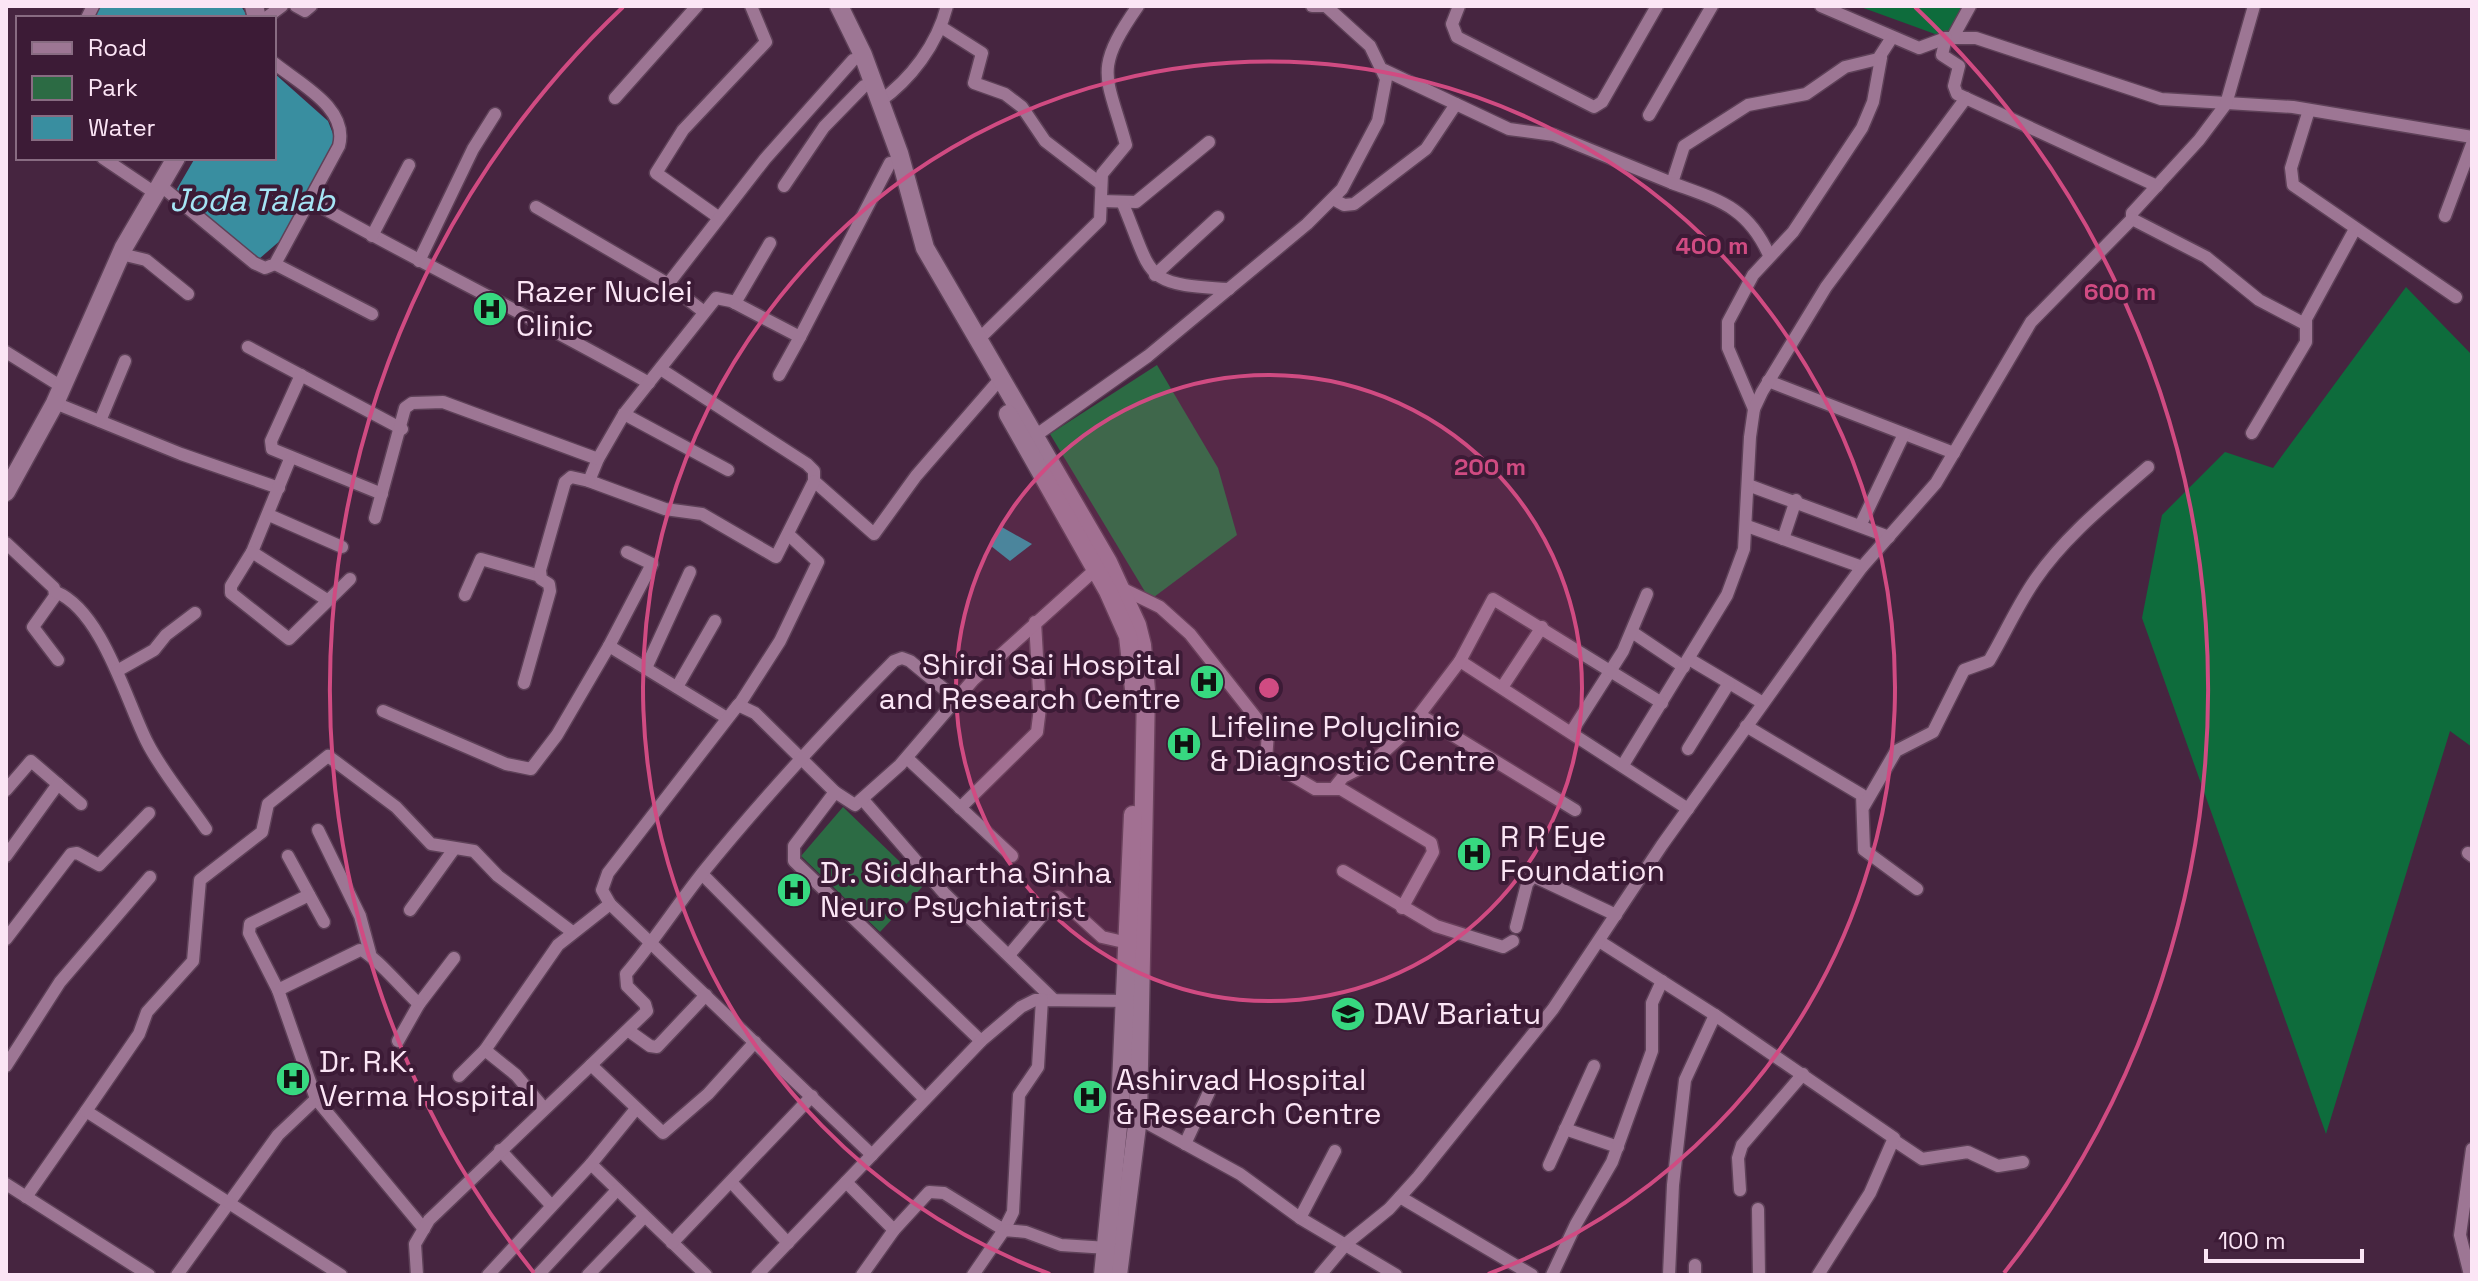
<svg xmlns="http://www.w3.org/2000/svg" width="2478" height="1281" font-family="'Space Grotesk',sans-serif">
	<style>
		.green { fill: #2c6b44 }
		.forest { fill: #0e6c3c }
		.water { fill: #398ea0 }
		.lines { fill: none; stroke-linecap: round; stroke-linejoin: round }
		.street-casing { stroke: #5e4158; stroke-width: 15 }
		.secondary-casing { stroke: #5e4158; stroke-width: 21 }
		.street { stroke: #9d7694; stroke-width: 12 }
		.secondary { stroke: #9d7694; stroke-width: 18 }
		.ring { fill: none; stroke: #d04b82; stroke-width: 4 }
		.labels { text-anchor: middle; stroke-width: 8; stroke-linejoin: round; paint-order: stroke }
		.poi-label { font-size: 30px; fill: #fbe5f5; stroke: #3c1b36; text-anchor: start }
		.water-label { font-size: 32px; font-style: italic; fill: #a5e5f5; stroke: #3c1b36 }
		.centre { fill: #d04b82; stroke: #3c1b36; stroke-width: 4 }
		.ring-label { font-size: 24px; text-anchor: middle; font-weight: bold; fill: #d04b82; stroke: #3c1b36; stroke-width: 8; stroke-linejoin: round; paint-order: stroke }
	</style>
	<rect width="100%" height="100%" fill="#462540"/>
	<g class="green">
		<polygon points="1157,365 1218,468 1237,535 1150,600 1050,434"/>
		<polygon points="843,807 924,885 880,932 801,856"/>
	</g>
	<g class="forest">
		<polygon points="1858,6 1962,6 1946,38"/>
		<polygon points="2406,287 2472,355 2472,747 2450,731 2326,1134 2142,618 2162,515 2225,452 2273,468"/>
	</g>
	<g class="water">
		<polygon points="100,6 241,6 248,17 95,18"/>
		<polygon points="274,73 328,121 335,139 282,239 259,259 174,194 195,158 274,158"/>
		<polygon points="1000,526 1032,544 1010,561 991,546"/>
	</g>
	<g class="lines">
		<g class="street-casing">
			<g id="street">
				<polyline points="296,6 305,11 311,6"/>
				<polyline points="1312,6 1329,6"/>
				<polyline points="1459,6 1452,24 1457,37 1594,107 1602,102 1657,6"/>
				<polyline points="1821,6 1919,48 1946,38 1976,38 2161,99 2293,107 2472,137"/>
				<polyline points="2254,6 2226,104 2199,140 2132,213 2132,219 2206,257 2259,300 2305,324"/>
				<polyline points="87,18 93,6"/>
				<polyline points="266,18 282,6"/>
				<polyline points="941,27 982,53 974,83 1005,94 1022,107 1045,141 1101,184"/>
				<polyline points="1953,37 1970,6"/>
				<polyline points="1946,38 1942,55 1959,66 1954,86 1957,94 2157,186"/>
				<polyline points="1384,70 1509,129 1554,135 1672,183 1684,146 1748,105 1806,94 1845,67 1878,59 1891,39"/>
				<polyline points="615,98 697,6"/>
				<path d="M879 102C911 79 937 45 947 6"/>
				<polyline points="2309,110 2291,168 2293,185 2456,297"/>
				<polyline points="1649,115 1712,6"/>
				<polyline points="103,158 155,193"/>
				<path d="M1672 183C1718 200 1747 206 1769 255"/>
				<path d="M160 185 254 263 265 268 275 264 339 146C349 108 300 84 274 63"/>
				<polyline points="784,186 824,127 864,86"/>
				<polyline points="1333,199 1344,205 1354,204 1426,149 1456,104"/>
				<path d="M309 200C421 264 537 319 649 383"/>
				<polyline points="1102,201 1136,202 1209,142"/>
				<path d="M1123 204C1154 279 1142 284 1229 289"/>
				<polyline points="536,207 668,284 704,312"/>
				<polyline points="2445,216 2472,144"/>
				<polyline points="718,217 656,173 683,130 766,42 751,6"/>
				<polyline points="372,236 409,165"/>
				<polyline points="121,254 146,260 188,294"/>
				<polyline points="419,261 473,149 495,114"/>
				<polyline points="275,264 372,314"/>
				<polyline points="1155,275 1218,217"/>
				<polyline points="668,284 765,159 853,60"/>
				<polyline points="735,303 770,243"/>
				<path d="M978 340 1100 220 1102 174 1126 145C1107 75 1092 72 1138 6"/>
				<polyline points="248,347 402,429"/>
				<polyline points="6,352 62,387"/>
				<polyline points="662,370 807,464 814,471 814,481 874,534 916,476 1001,378"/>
				<polyline points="301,375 271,441 272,449 382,494"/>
				<polyline points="779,375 800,337"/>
				<polyline points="1768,381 1954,453"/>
				<polyline points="55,403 181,454 279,488"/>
				<polyline points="1754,409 1728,348 1728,322 1753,275 1793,232 1862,128 1873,102 1881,58"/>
				<polyline points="624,414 728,470"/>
				<polyline points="100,421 125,361"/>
				<polyline points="2252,433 2306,342 2306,319 2355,229"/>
				<polyline points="1035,436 1148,356 1307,224 1342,189 1378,121 1386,79 1370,46 1327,7"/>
				<polyline points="290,459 252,552 231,586 231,593 289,639 350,579"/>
				<polyline points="814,481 776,557 702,514 665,509 589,481 598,459 624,414 716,298 731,301 800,337 890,163"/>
				<polyline points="1748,485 1889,537"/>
				<polyline points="269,515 342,547"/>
				<polyline points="375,518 405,408 412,403 443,402 598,459"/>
				<polyline points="1861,524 1904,434"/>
				<polyline points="1747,526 1862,567"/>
				<polyline points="1783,539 1796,500"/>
				<polyline points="6,543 54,588 55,596 33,627 58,660"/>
				<polyline points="252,552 327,600"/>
				<polyline points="1121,588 1160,607 1190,634 1268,733 1266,760 1315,789 1341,789 1431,843 1433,852 1402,908"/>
				<path d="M56 592C102 611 126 700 147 742 162 772 187 801 206 829"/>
				<polyline points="465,595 481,559 540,576"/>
				<polyline points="1632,632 1684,667"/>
				<polyline points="609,646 652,564 627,552"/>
				<polyline points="1689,659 1763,703"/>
				<polyline points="1460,661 1688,809"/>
				<polyline points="646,668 690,572"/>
				<polyline points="117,671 154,650 166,635 195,613"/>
				<polyline points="524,683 550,591 549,584 541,579 540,570 565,482 571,477 589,481"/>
				<polyline points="1503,686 1542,627"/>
				<polyline points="677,687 715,621"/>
				<polyline points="739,705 780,641 818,562 788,534"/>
				<polyline points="383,711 506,764 531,769 557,735 609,646 727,718"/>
				<polyline points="1420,715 1575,810"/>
				<polyline points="1746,726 1862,795 1864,850 1917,889"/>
				<polyline points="1572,731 1623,651 1647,594"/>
				<polyline points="1688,749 1729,683"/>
				<polyline points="907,758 1012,856"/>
				<polyline points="1623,765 1727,595 1744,549 1750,437 1754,409 1762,392 1826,287 1966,98"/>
				<polyline points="1335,787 1343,777 1374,761 1407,731 1460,661 1493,599 1662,703"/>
				<polyline points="6,790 31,761 81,804"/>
				<polyline points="835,792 755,713 738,705 608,873 602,890 610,904 872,1155"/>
				<polyline points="864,801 944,893 1053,999"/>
				<path d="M1864 806 1896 751 1933 732 1964 670 1989 661C2005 634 2017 606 2035 580 2065 536 2108 502 2148 467"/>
				<polyline points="960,808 1037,732 1040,708 1035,622"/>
				<polyline points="318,830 360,916 370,953"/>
				<polyline points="2468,853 2472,856"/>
				<polyline points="6,856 58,784"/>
				<polyline points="288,856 324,922"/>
				<polyline points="1343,871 1436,926 1503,947 1513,941"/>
				<polyline points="702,874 925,1099"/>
				<polyline points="309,895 250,924 249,933 278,990 316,1099 424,1229"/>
				<polyline points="410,910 454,849"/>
				<polyline points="1516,927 1527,884 1533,876 1616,915"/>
				<polyline points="6,939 71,854 77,853 99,865 149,813"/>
				<polyline points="1599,941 1715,1015"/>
				<polyline points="1009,955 1058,897 1102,937 1128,943"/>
				<path d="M278 990 360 950C373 953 405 992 419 1004L454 958"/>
				<polyline points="629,1031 650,1046 657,1047 706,995"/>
				<polyline points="398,1041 419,1004"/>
				<polyline points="981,1041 794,861 794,846 835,792 855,805 900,765 973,680 1096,569"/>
				<polyline points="485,1050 558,945 610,904"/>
				<path d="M591 1065 647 1011 645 1004 627 986 626 974C654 941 677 905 704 871 764 797 827 729 894 661L902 658 910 661 956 699"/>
				<polyline points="6,1066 60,982 150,877"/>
				<polyline points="459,1076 485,1050 516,1075 543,1107"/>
				<polyline points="1119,1115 1138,1118 1240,1174 1300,1218 1396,1275"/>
				<polyline points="1565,1129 1618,1147"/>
				<polyline points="1895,1141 1922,1159 1968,1152 1998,1166 2023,1162"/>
				<polyline points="1185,1144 1209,1092"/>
				<polyline points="500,1150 550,1204"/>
				<polyline points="591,1164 706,1275"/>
				<polyline points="1549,1165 1594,1066"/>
				<polyline points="731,1182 788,1243"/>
				<polyline points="846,1182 894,1230"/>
				<polyline points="6,1184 149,1275"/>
				<polyline points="1740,1190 1738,1158 1742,1145 1803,1074"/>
				<polyline points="26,1197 86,1111"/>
				<polyline points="1400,1197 1532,1275"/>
				<polyline points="1758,1209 1759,1275"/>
				<polyline points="1300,1218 1335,1151"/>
				<polyline points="672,1243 812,1096"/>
				<polyline points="1695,1265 1695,1275"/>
				<polyline points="177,1275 278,1135 316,1099"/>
				<polyline points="341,1275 86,1111 139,1034 147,1012 193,961 200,880 262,832 268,804 328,756 396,807 431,844 474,851 498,876 571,931"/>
				<polyline points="417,1275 415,1244 429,1220 591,1065 663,1133 708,1094 755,1042"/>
				<polyline points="488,1275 591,1164 635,1110"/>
				<polyline points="538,1275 617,1190"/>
				<polyline points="588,1275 644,1217"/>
				<polyline points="757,1275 981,1041 1021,1007 1035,1000 1132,1001"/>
				<polyline points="862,1275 894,1230 929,1192 944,1193 1004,1230 1013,1212 1019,1095 1038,1067 1042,999"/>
				<polyline points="973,1275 1004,1230 1026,1232 1061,1245 1108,1248"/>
				<polyline points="1320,1275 1347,1243 1389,1209 1418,1177 1553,1009 1662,845 1820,624 1862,567 1936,483 2031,322 2132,219"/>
				<polyline points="1552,1275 1576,1224 1612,1162 1652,1051 1652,1003 1662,981"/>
				<polyline points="1669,1275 1673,1185 1685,1080 1715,1015 1894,1138 1870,1193 1818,1275"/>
				<polyline points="2470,1275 2460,1235 2472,1149"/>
			</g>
		</g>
		<g class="secondary-casing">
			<g id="secondary">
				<polyline points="254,6 257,18"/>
				<polyline points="839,6 863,55 899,153 925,248 1108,562 1137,625 1142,645 1146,690 1138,1118 1118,1275"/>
				<polyline points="1008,414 1108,591 1128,636 1135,698"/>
				<polyline points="6,492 55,403 124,247 176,158"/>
				<polyline points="1103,1275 1120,1107 1133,815"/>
			</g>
		</g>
		<use href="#street" class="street"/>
		<use href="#secondary" class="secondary"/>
	</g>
	<circle cx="1269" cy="688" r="313" fill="#d04b82" fill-opacity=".12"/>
	<g class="ring">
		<circle cx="1269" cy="688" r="313"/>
		<path d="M1050 1274A626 626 0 1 1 1488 1274"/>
		<path d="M534 1273A939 939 0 0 1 623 7M1915 7A939 939 0 0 1 2004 1273"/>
	</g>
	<defs>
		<g id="hospital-disc" transform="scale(1.8)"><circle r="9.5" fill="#37d880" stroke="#3c1b36"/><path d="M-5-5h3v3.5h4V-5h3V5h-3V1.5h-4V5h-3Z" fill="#111"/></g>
		<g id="school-disc" transform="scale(1.8)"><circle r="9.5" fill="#37d880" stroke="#3c1b36"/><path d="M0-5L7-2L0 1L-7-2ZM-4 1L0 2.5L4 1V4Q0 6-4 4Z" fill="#111"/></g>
	</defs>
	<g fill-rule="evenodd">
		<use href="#hospital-disc" x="490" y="309"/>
		<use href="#hospital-disc" x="1207" y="682"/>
		<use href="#hospital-disc" x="1184" y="744"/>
		<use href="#hospital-disc" x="1474" y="854"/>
		<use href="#hospital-disc" x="794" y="890"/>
		<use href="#school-disc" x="1348" y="1014"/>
		<use href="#hospital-disc" x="293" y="1079"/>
		<use href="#hospital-disc" x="1090" y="1097"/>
	</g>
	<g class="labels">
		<g class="poi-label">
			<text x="516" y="302">Razer Nuclei<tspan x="516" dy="34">Clinic</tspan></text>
			<text x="1181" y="675" text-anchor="end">Shirdi Sai Hospital<tspan x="1181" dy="34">and Research Centre</tspan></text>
			<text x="1210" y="737">Lifeline Polyclinic<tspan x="1210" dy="34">&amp; Diagnostic Centre</tspan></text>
			<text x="1500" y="847">R R Eye<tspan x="1500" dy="34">Foundation</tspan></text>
			<text x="820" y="883">Dr. Siddhartha Sinha<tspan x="820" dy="34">Neuro Psychiatrist</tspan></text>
			<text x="1374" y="1024">DAV Bariatu</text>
			<text x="319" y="1072">Dr. R.K.<tspan x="319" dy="34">Verma Hospital</tspan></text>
			<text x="1116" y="1090">Ashirvad Hospital<tspan x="1116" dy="34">&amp; Research Centre</tspan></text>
		</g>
		<g class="water-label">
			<text x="252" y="211">Joda Talab</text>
		</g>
	</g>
	<circle cx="1269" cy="688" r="12" class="centre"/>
	<g class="ring-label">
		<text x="1712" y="254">400 m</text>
		<text x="2120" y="300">600 m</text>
		<text x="1490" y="475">200 m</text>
	</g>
	<rect width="2478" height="1281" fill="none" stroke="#fbe5f5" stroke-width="16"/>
	<rect x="16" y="16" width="260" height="144" fill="#3c1b36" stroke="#886c82" stroke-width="2"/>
	<rect x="32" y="42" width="40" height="12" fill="#9d7694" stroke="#886c82" stroke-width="2"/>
	<text x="88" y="56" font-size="24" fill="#fbe5f5">Road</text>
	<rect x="32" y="76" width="40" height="24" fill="#2c6b44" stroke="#886c82" stroke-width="2"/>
	<text x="88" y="96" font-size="24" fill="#fbe5f5">Park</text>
	<rect x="32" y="116" width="40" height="24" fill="#398ea0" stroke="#886c82" stroke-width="2"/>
	<text x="88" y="136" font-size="24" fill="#fbe5f5">Water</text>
	<path d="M2206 1249v12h156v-12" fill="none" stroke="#fbe5f5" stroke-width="4"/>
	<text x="2218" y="1249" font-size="24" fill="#fbe5f5" stroke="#3c1b36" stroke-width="6" paint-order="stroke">100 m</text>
</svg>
